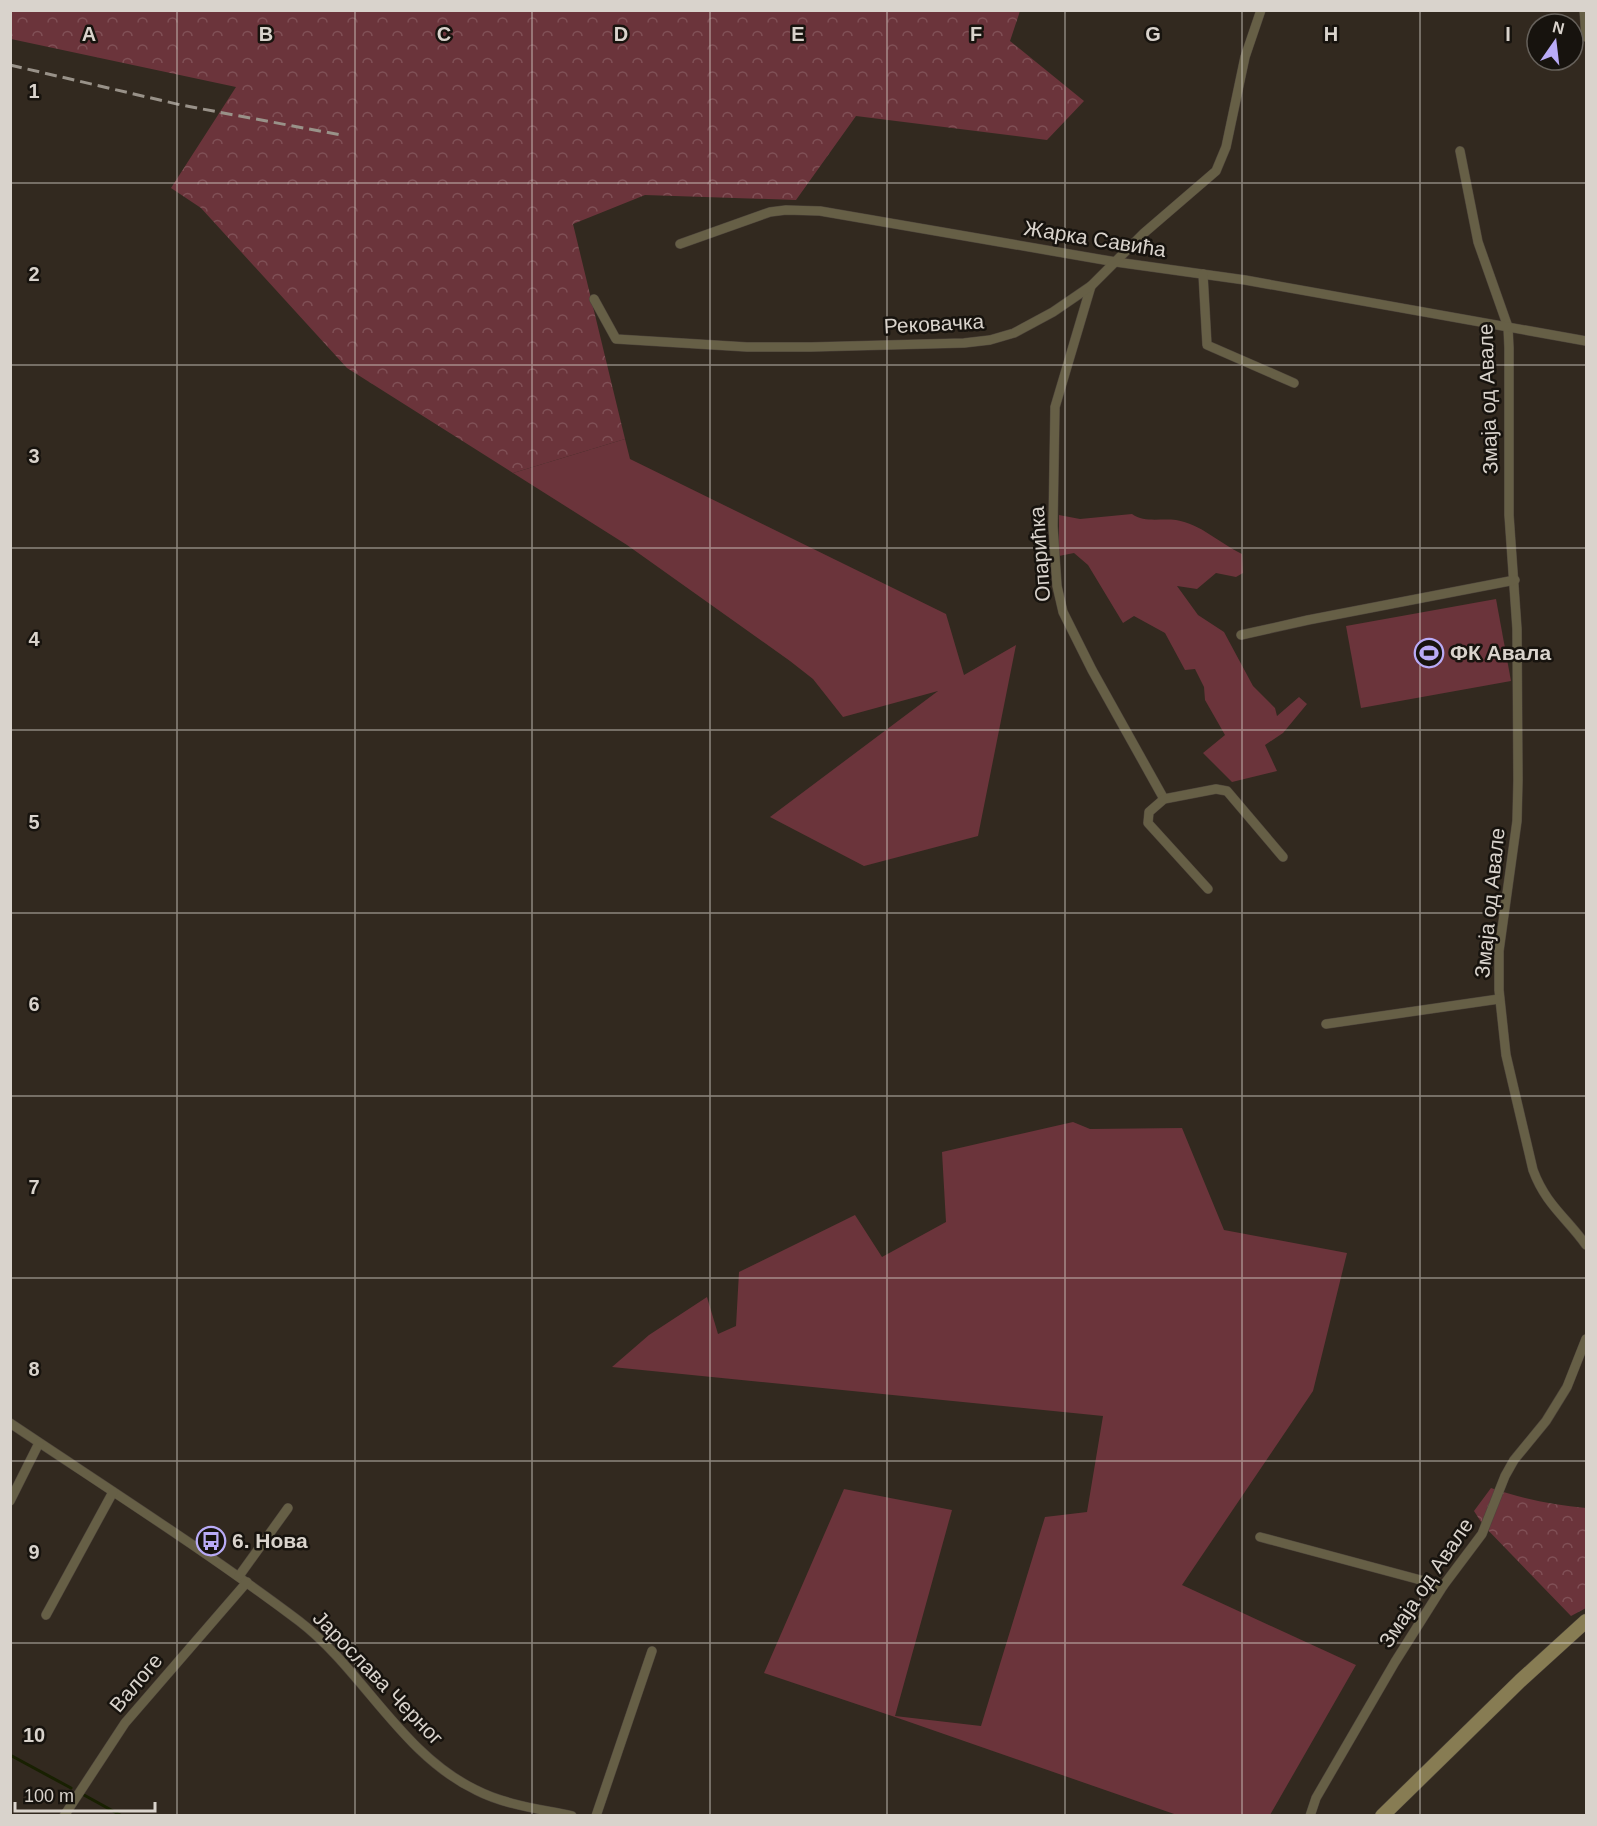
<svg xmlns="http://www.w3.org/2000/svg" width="1597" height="1826" font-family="Arial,sans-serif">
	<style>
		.grass { fill: #6b343b }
		.forest { fill: url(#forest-crowns) }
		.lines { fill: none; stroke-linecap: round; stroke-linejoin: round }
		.stream { stroke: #182001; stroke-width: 3 }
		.street-casing { stroke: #4d443b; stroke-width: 10 }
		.secondary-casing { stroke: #4d443b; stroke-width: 15 }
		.street { stroke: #665f46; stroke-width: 9 }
		.secondary { stroke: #877c53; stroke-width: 14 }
		.rail { stroke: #999289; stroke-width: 3; stroke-dasharray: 12 6; stroke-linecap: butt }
		.grid { fill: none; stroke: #d9d3cc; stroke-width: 1.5; stroke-opacity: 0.55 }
		.labels { text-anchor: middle; stroke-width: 5; stroke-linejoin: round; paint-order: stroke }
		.street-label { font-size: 21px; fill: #d9d3cc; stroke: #17130e }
		.poi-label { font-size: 21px; font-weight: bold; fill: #d9d3cc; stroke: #17130e; text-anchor: start }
		.grid-label { font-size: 20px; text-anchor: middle; font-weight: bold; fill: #d9d3cc; stroke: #17130e; stroke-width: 5; stroke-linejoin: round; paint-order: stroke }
	</style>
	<defs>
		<pattern id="forest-crowns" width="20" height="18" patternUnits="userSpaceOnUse" patternTransform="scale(1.5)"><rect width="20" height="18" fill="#6b343b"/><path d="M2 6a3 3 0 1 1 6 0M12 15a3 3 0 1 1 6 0" fill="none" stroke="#805056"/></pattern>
	</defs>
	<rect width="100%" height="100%" fill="#32291f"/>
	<g class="grass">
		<polygon points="625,439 630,459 946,614 964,675 1016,645 978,836 864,866 770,817 938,691 843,717 813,679 790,661 627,545 513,473"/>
		<path d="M1132 514C1145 523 1160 518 1176 520 1201 524 1219 543 1242 554L1243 573 1236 577 1216 573 1197 589 1177 586 1198 615 1224 632 1253 686 1275 708 1277 716 1299 697 1307 704 1283 733 1265 745 1277 771 1232 782 1203 753 1225 735 1205 700 1204 687 1195 669 1185 670 1165 633 1134 616 1123 623 1088 565 1074 553 1059 556V515L1080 519Z"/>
		<polygon points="1496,599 1511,681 1361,708 1346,626"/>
		<polygon points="1073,1122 1090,1129 1182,1128 1224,1230 1347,1253 1313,1391 1182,1585 1356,1665 1270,1815 1177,1815 895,1717 764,1673 844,1489 952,1510 895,1716 981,1726 1045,1517 1087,1512 1103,1416 612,1367 649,1335 707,1297 718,1334 736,1326 739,1272 855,1215 882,1257 946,1222 942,1152"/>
	</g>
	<g class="forest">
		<polygon points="11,10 1020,11 1010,41 1084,101 1047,140 856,116 796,200 645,195 573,224 625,439 513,473 347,368 201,208 171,188 236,87 11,39"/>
		<path d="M1491 1488C1523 1499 1553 1505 1586 1508V1608L1571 1616 1483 1525 1474 1511Z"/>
	</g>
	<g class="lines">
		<g class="stream">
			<polyline points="10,1755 71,1788"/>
			<polyline points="84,1795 122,1816"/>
		</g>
		<g class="street-casing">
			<g id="street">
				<polyline points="1584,10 1586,37"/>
				<path d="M1460 151 1478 242 1508 327 1509 348V515L1517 629 1518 780 1517 821 1499 951V990L1506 1055 1533 1170C1546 1205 1566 1217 1586 1245"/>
				<polyline points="680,244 770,212 786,210 820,211 1116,262 1245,280 1586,341"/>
				<polyline points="1203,274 1207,345 1294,383"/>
				<polyline points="1091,286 1055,407 1053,526 1057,586 1063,612 1092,670 1164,799"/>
				<polyline points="594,299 616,339 747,347 811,347 964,343 990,340 1014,333 1053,312 1091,286 1144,233 1216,171 1226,147 1245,57 1261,10"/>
				<polyline points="1241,635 1308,620 1515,580"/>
				<polyline points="1208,889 1148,823 1149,812 1164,799 1216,789 1227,791 1283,857"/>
				<polyline points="1326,1024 1499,999"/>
				<path d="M10 1423C107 1488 206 1551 299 1621 363 1670 401 1754 476 1790 505 1805 540 1809 572 1816"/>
				<polyline points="10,1501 39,1443"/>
				<polyline points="1260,1537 1443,1586"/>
				<polyline points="239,1576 288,1508"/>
				<polyline points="46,1615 113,1492"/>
				<polyline points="64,1816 125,1723 247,1582"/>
				<polyline points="596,1816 652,1651"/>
				<polyline points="1310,1816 1316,1798 1395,1662 1443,1586 1482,1534 1505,1476 1514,1460 1546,1421 1567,1387 1586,1339"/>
			</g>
		</g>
		<g class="secondary-casing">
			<polyline id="secondary" points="1382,1816 1520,1681 1586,1621"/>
		</g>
		<use href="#street" class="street"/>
		<use href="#secondary" class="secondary"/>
		<polyline class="rail" points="10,65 181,105 341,135"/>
	</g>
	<path class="grid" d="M177 10V1816M355 10V1816M532 10V1816M710 10V1816M887 10V1816M1065 10V1816M1242 10V1816M1420 10V1816M10 183H1586M10 365H1586M10 548H1586M10 730H1586M10 913H1586M10 1096H1586M10 1278H1586M10 1461H1586M10 1643H1586"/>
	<defs>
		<g id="stadium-ring" transform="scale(1.5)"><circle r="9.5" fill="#17130e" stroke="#b9abf7" stroke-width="1.5"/><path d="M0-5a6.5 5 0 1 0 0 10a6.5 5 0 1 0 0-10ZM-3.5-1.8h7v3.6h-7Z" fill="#b9abf7"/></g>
		<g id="bus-ring" transform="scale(1.5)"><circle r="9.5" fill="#17130e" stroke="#b9abf7" stroke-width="1.5"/><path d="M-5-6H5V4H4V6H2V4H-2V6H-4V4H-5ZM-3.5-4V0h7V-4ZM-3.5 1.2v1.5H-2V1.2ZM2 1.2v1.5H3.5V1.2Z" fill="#b9abf7"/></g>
	</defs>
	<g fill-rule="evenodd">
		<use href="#stadium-ring" x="1429" y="653"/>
		<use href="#bus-ring" x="211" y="1541"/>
	</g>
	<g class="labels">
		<g class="street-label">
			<text transform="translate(1095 239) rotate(9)" y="7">Жарка Савића</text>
			<text transform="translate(934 324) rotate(-3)" y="7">Рековачка</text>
			<text transform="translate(1488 399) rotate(-92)" y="7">Змаја од Авале</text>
			<text transform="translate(1040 554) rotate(-94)" y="7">Опарићка</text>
			<text transform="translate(1490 903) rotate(-84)" y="7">Змаја од Авале</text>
			<text transform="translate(1426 1583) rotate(-56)" y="7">Змаја од Авале</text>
			<text transform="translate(378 1678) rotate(46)" y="7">Јарослава Черног</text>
			<text transform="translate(136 1683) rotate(-50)" y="7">Валоге</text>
		</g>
		<g class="poi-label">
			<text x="1450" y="660">ФК Авала</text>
			<text x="232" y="1548">6. Нова</text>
		</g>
	</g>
	<g class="grid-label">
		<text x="89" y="41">A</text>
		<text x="266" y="41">B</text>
		<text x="444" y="41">C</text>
		<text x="621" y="41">D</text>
		<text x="798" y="41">E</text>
		<text x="976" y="41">F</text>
		<text x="1153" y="41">G</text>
		<text x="1331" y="41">H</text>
		<text x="1508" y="41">I</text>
		<text x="34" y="98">1</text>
		<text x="34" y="281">2</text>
		<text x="34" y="463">3</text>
		<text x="34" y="646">4</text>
		<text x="34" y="829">5</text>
		<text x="34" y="1011">6</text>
		<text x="34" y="1194">7</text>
		<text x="34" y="1376">8</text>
		<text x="34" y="1559">9</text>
		<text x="34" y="1742">10</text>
	</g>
	<rect width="1597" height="1826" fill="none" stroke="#d9d3cc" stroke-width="24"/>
	<g transform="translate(1555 42) rotate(14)"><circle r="28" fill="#17130e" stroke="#65605a" stroke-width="1.5"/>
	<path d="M0-4.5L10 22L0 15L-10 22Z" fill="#b9abf7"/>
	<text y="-9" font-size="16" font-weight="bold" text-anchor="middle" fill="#d9d3cc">N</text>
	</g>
	<path d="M15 1802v9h140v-9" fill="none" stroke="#d9d3cc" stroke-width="3"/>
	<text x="24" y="1802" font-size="18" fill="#d9d3cc" stroke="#17130e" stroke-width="4.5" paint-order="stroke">100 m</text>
</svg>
